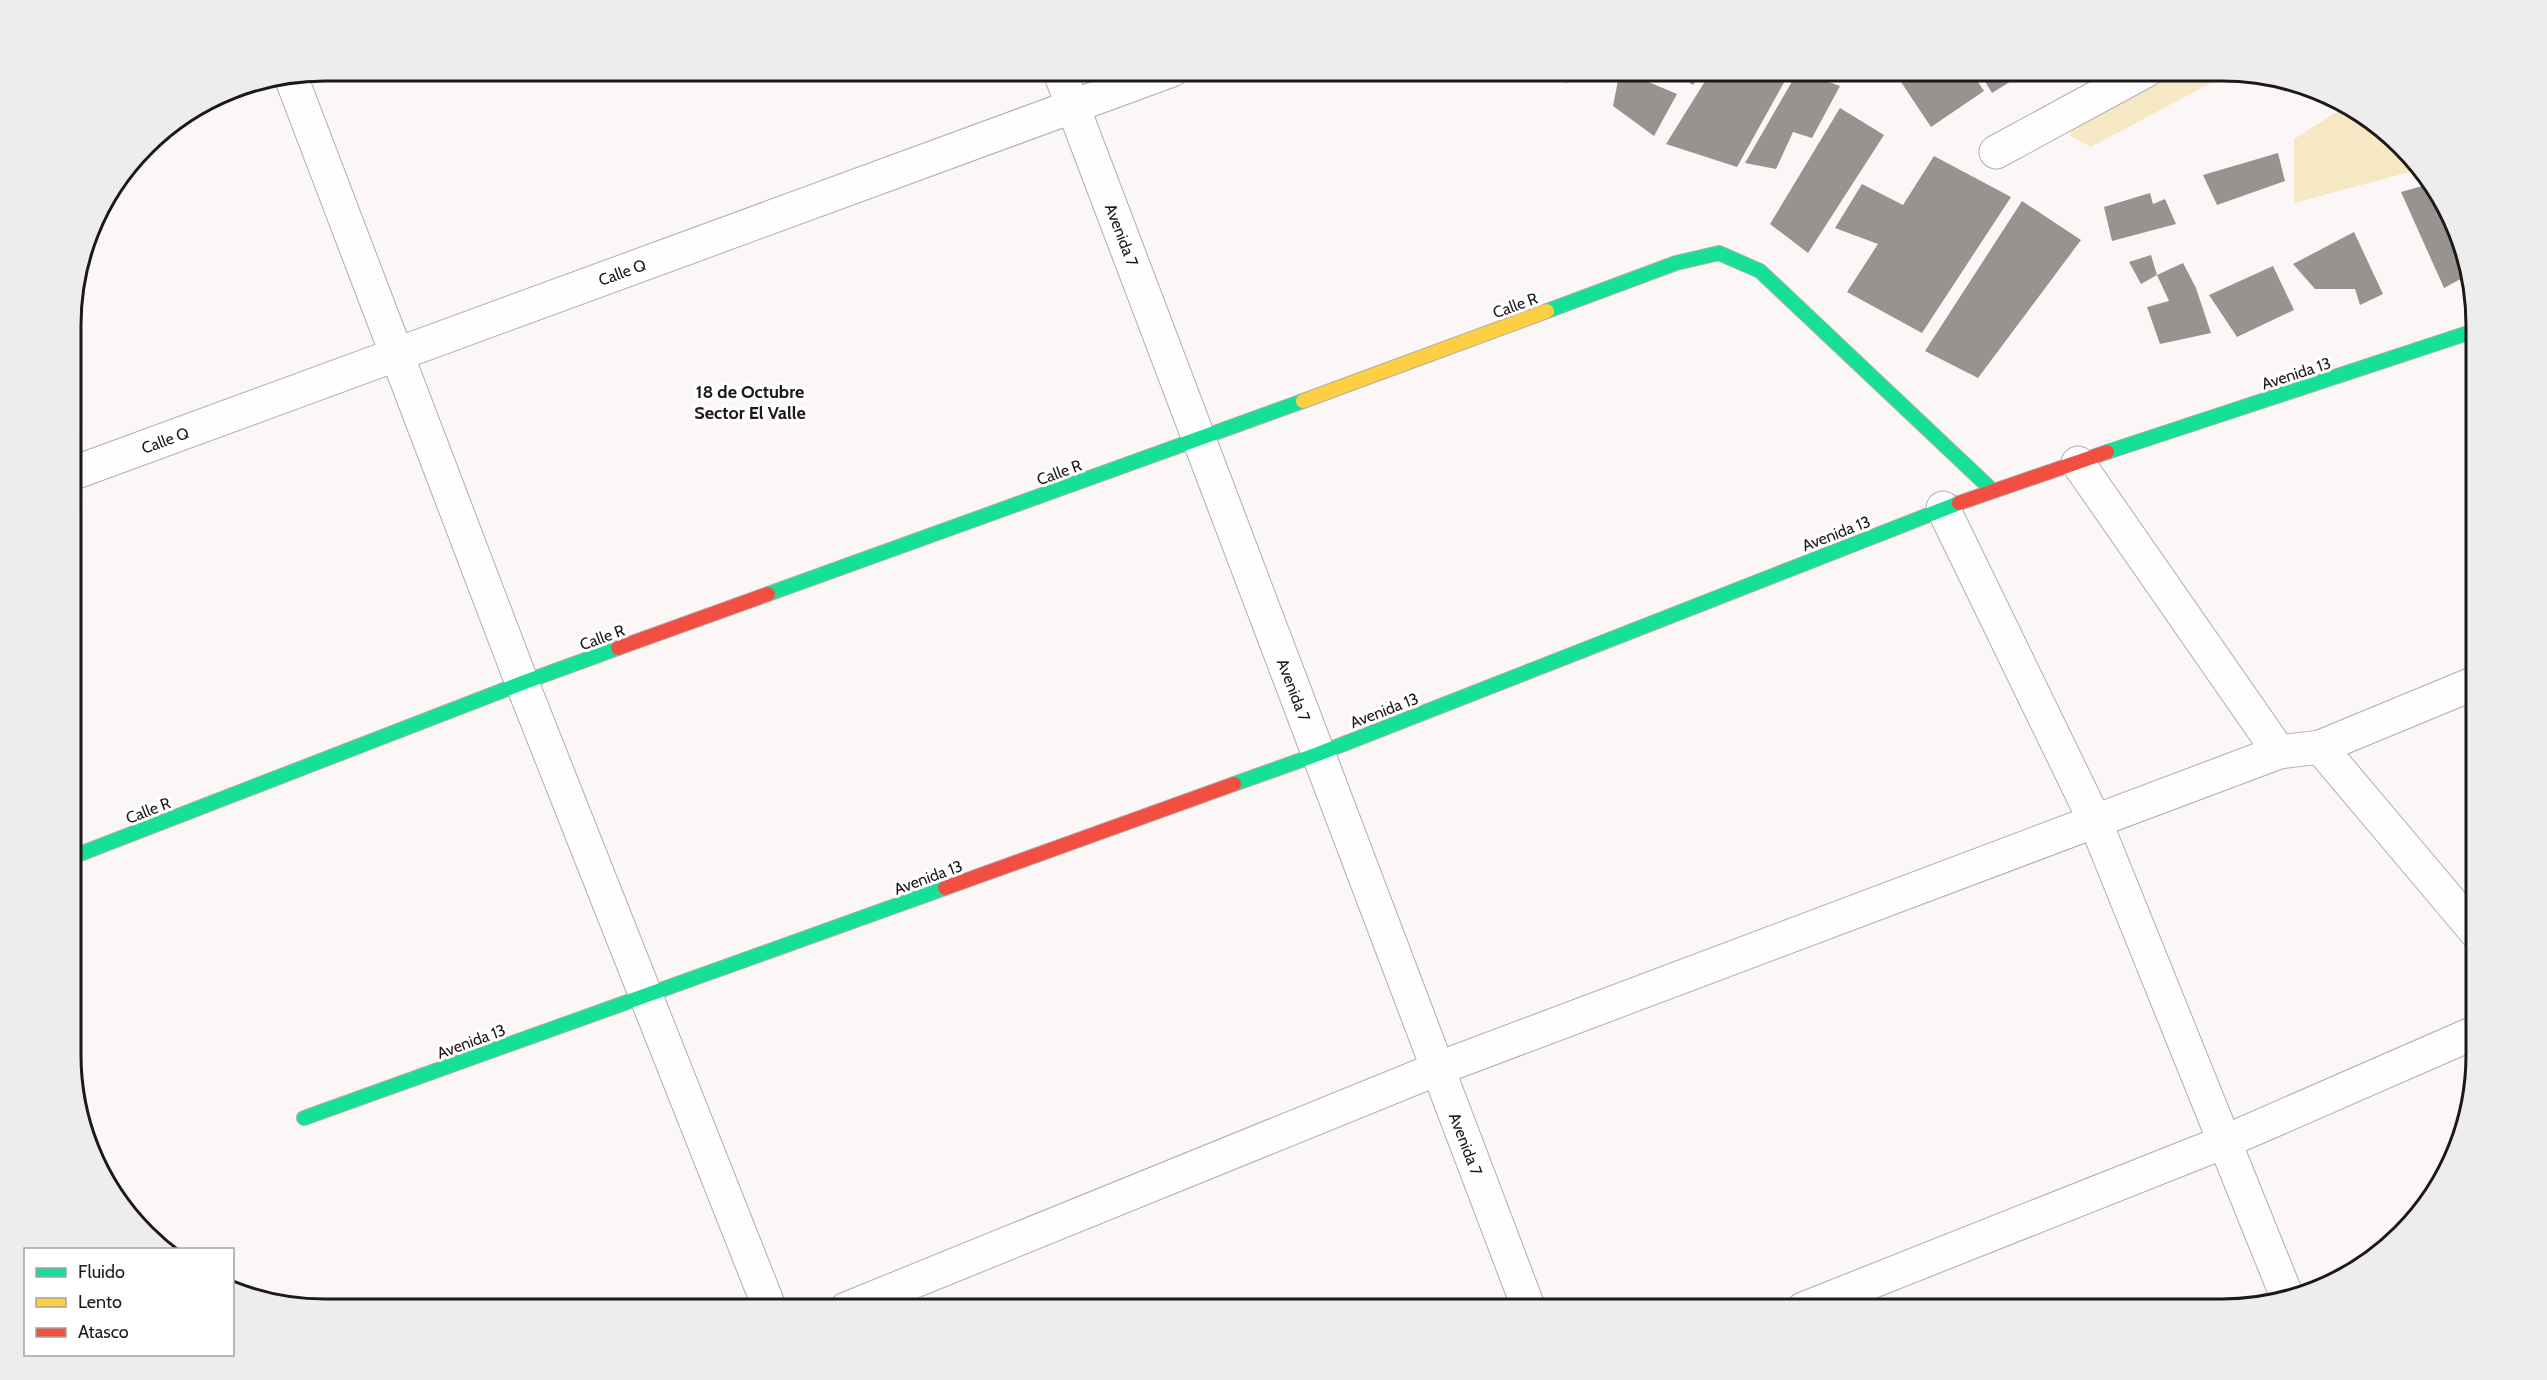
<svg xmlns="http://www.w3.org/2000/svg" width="2547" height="1380" font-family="Cabin,sans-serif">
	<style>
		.green { fill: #f6e8c5 }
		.building { fill: #979391 }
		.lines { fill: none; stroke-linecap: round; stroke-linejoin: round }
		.street-casing { stroke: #b1adac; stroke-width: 35 }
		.fast-casing { stroke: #b1adac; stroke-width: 16 }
		.slow-casing { stroke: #b1adac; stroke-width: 16 }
		.jam-casing { stroke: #b1adac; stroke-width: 16 }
		.street { stroke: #fefefe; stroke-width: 33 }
		.fast { stroke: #16e098; stroke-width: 14 }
		.slow { stroke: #ffcf43; stroke-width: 14 }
		.jam { stroke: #f24e42; stroke-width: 14 }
		.labels { text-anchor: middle; stroke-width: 6; stroke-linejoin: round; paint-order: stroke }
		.street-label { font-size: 16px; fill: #1f1818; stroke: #fff }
		.neighbourhood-label { font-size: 18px; font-weight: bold; fill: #1f1818; stroke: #fff }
		.rim { fill: none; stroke: #1f1818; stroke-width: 3 }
	</style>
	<rect width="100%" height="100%" fill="#fbf7f7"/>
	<g class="green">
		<polygon points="2222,70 2231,72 2091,147 2070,136 2074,123 2180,71"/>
		<polygon points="2348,105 2390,134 2421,169 2294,203 2294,139"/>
	</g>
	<g class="building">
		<polygon points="1544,70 1577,70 1567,83"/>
		<polygon points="1620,70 1677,94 1654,136 1613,106"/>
		<polygon points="1672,70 1703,70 1693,85"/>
		<polygon points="1712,70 1791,70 1737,167 1666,144"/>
		<polygon points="1893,70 1970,70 1984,91 1931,127"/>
		<polygon points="1978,70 2029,70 1992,93"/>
		<polygon points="1798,71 1840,86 1812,138 1793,132 1776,169 1745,163"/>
		<polygon points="1840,108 1884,135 1808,253 1770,224"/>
		<polygon points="2278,153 2285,181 2217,205 2203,175"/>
		<polygon points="1934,156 2011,197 1922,333 1847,292 1878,244 1835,228 1862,184 1903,205"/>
		<polygon points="2433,183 2468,275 2444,288 2401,192"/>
		<polygon points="2150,193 2153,204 2165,199 2176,224 2112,241 2104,207"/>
		<polygon points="2022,201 2081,240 1978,378 1925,351"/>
		<polygon points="2354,232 2383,294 2360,305 2355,289 2315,289 2293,264"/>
		<polygon points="2151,255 2157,275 2183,263 2196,288 2211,333 2160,344 2147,307 2169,301 2157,275 2141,284 2129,262"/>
		<polygon points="2273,266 2294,310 2237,337 2209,295"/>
	</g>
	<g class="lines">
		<g class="street-casing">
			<g id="street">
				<polyline points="1059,70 1529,1309"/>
				<polyline points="291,77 522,683 770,1309"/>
				<polyline points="1996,152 2147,70"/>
				<polyline points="2078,463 2279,752"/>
				<polyline points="71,474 1172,70"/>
				<polyline points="1943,508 2095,821 2288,1299"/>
				<polyline points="2320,747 2476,932"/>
				<polyline points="846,1309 1437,1069 2279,752 2320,747 2475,683"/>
				<polyline points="1803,1309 2224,1142 2476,1032"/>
			</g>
		</g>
		<g class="fast-casing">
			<g id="fast">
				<polyline points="1547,311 1676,263 1719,253 1760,271 1992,490"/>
				<polyline points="2107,452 2474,331"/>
				<polyline points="768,594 1303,401"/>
				<polyline points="1234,784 1318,754 1959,503"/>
				<polyline points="72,857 522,683 618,648"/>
				<polyline points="304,1118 945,888"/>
			</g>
		</g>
		<g class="slow-casing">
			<polyline id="slow" points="1303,401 1547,311"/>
		</g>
		<g class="jam-casing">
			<g id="jam">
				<polyline points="1959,503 2107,452"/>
				<polyline points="618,648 768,594"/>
				<polyline points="945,888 1234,784"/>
			</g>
		</g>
		<use href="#street" class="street"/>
		<use href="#fast" class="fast"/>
		<use href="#slow" class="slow"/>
		<use href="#jam" class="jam"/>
	</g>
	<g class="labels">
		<g class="street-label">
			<text transform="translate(1122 235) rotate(69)" y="6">Avenida 7</text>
			<text transform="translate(622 272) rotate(-20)" y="6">Calle Q</text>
			<text transform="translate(1515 305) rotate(-20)" y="6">Calle R</text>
			<text transform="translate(2296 373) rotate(-18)" y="6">Avenida 13</text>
			<text transform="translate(165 440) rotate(-20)" y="6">Calle Q</text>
			<text transform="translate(1059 472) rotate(-20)" y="6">Calle R</text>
			<text transform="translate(1836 533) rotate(-21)" y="6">Avenida 13</text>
			<text transform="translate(602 637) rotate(-20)" y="6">Calle R</text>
			<text transform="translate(1294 690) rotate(69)" y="6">Avenida 7</text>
			<text transform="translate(1384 710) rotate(-21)" y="6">Avenida 13</text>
			<text transform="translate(148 810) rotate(-21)" y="6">Calle R</text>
			<text transform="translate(928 877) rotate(-20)" y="6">Avenida 13</text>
			<text transform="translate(471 1041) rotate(-20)" y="6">Avenida 13</text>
			<text transform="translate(1466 1144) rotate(69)" y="6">Avenida 7</text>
		</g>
		<g class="neighbourhood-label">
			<text x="750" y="398">18 de Octubre<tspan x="750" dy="21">Sector El Valle</tspan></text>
		</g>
	</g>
	<path d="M0 0H2547V1380H0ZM325 81H2222A244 244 0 0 1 2466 325V1055A244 244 0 0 1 2222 1299H325A244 244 0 0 1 81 1055V325A244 244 0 0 1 325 81Z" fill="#ededed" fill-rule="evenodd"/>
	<path class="rim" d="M325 81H2222A244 244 0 0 1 2466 325V1055A244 244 0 0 1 2222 1299H325A244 244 0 0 1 81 1055V325A244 244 0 0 1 325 81Z"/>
	<rect x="24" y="1248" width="210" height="108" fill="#ffffff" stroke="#a5a3a3" stroke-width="1.5"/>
	<rect x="36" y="1268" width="30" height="9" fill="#16e098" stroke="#a5a3a3" stroke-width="1.5"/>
	<text x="78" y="1278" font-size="18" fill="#1f1818">Fluido</text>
	<rect x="36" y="1298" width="30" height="9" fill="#ffcf43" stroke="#a5a3a3" stroke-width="1.5"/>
	<text x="78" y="1308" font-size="18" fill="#1f1818">Lento</text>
	<rect x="36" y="1328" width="30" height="9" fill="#f24e42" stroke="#a5a3a3" stroke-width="1.5"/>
	<text x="78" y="1338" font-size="18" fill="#1f1818">Atasco</text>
</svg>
